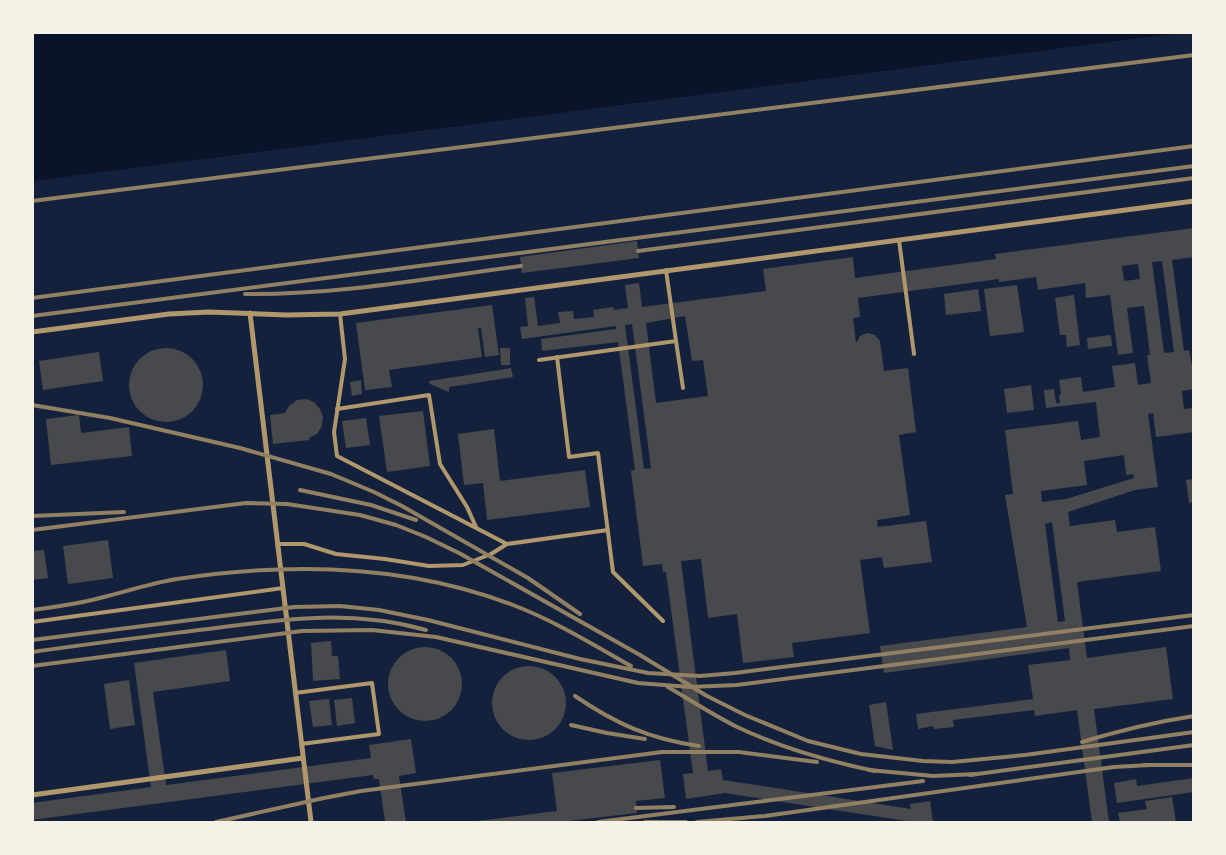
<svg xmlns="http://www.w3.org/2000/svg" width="1226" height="855" font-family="Lato,sans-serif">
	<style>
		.water { fill: #0b132b }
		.building { fill: #48494c; fill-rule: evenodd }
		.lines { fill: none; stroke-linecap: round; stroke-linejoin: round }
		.service { stroke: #b1986c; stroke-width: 4 }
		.minor { stroke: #b1986c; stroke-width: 5 }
		.rail { stroke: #918062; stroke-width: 4 }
	</style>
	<rect width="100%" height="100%" fill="#14213d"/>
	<polygon class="water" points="33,32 1179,32 1179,33 33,181"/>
	<g class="building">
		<path d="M1194 228V257L1172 260 1184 351 1189 350 1194 377V389L1182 391 1184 409 1194 408V432L1156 437 1153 413 1148 414 1158 487 1135 490 1068 512 1070 526 1115 520 1117 532 1155 527 1161 571 1077 582 1087 658 1166 647 1173 699 1094 709 1109 822H1092L1077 710 1035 716 1034 710 953 720 954 727 934 729 933 726 918 729 916 714 1033 699 1028 665 1070 660 1069 648 884 673 880 646 1027 627 1005 495 1013 494 1005 430 1078 421 1081 440 1100 437 1096 402 1046 408 1044 390 1054 389 1056 403H1060L1059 395 1061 394 1059 380 1081 377 1083 392 1115 387 1112 366 1135 363 1138 385 1151 383 1147 355H1150L1144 306 1127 308 1133 353 1118 355 1110 295 1086 298 1085 283 1038 290 1036 277 999 282V279L858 298 860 317 853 318 856 343 860 336 867 333 875 335 880 341 884 371 908 368 916 432 899 435 910 515 877 520 878 527 926 521 932 562 884 568 882 557 860 560 870 633 792 643 794 657 743 663 737 614 708 618 701 559 681 561 708 771 721 769 723 780 911 809 910 804 930 801 933 822H913L725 793 686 799 683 774 693 773 666 572H663L662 564 643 566 631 471 635 470 618 342 542 351 541 339 616 329V326L522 339 520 327 528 326 525 298 534 297 538 326 560 323 558 312 573 311 574 319 594 317 593 310 613 307 614 310 628 308 625 285 639 283 642 307 766 291 763 269 853 257 855 278 996 259 995 254ZM1162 261 1174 352 1164 353 1152 262ZM1138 264 1140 279 1124 281 1122 266ZM685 316 692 361 703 360 708 396 656 403 646 323ZM632 324 651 468 644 469 625 325ZM1124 455 1126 475 1133 474 1134 478 1066 499 1042 502 1041 491 1087 485 1084 461ZM1052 522 1065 621 1058 622 1045 524Z"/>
		<polygon points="637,241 639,258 522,273 520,257"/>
		<polygon points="1017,285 1024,332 990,336 984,289"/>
		<polygon points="978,289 981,311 946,315 944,294"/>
		<polygon points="1074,295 1080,345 1067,347 1066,335 1060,335 1055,298"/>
		<polygon points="492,305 499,355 485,357 481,328 478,328 482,357 389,370 392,387 365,390 356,323"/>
		<polygon points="1111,335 1112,346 1088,349 1087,338"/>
		<polygon points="500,348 510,348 510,365 501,365"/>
		<circle cx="166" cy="385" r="37"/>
		<polygon points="99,352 103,381 43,390 39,361"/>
		<polygon points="511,368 513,377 449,387 449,392 430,384 429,381"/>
		<polygon points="361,380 362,394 352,396 350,382"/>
		<polygon points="1031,385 1034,410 1007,413 1004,389"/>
		<polygon points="306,399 314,402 320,409 323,417 322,426 317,434 309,438 309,440 273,444 270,415 285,413 289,406 297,400"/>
		<polygon points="423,411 430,466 387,472 379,416"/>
		<polygon points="79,415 81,433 129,427 132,456 51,465 46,419"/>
		<polygon points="366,418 370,445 346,448 342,421"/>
		<polygon points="494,429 500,481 585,470 590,507 487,520 483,483 464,485 458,434"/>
		<polygon points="1194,479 1194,502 1189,503 1186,480"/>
		<polygon points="108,540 113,578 68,584 63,546"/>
		<polygon points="44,550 48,578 32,580 32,551"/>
		<polygon points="331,641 332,656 338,656 340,679 313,681 311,643"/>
		<circle cx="425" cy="684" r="37"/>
		<polygon points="226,650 230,681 153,692 166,785 371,758 369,745 411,739 416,773 399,776 406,822 385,822 379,779 374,779 373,775 32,820 32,803 151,787 134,663"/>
		<circle cx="529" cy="703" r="37"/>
		<polygon points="129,680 135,725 110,729 104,684"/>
		<polygon points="352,698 355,723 337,726 334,700"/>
		<polygon points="329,699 332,725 313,727 309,701"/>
		<polygon points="886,702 893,750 875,746 869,705"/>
		<polygon points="660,760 665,798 636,801 637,813 559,822 477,822 477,821 557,811 552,773"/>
		<polygon points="1194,778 1194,792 1117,803 1114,783 1136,779 1137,786"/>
		<polygon points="1172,797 1176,822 1120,822 1118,813 1147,809 1145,801"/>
	</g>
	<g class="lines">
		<g class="service">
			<polyline points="899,240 914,354"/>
			<polyline points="340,314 345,359 334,432 337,456 507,544 608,530"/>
			<polyline points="676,341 683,388"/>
			<polyline points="557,357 569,457 598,453 613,572 663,621"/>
			<polyline points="539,360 676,341 666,270"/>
			<polyline points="337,409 429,395 440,464 467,507 476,527"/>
			<polyline points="277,544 304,544 336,554 385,559 429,566 463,565 491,554 507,544"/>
			<polyline points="32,622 283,588"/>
			<polyline points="295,693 372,683 379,734 301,744"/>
		</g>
		<g class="minor">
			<polyline points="250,313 311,822"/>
			<polyline points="32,332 169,314 209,312 286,315 340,314 1194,201"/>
			<polyline points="32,795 303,758"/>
		</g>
		<g class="rail">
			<polyline points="32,201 1194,55"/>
			<polyline points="638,251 1194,178"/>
			<path d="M245 294C337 295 430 278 521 266"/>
			<polyline points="32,298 1194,146"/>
			<polyline points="32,316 1194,166"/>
			<polyline points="32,405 110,418 240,448 331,474 374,492 402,506 528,578 580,614"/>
			<polyline points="300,490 371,505 416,520"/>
			<polyline points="32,516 124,512"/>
			<polyline points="32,530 246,503 287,504 360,515 396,525 426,537 459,553 640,655 707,696 745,715 808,741 861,754 923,761 952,762 1025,755 1194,732"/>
			<path d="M32 610C55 607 78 604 100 598 125 592 151 583 177 579 289 562 406 564 513 605 555 621 592 644 631 666"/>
			<polyline points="32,640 294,607 340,606 379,610 428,620 580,659 648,673 700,676 735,673 1194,615"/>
			<path d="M32 652C88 644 144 637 199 630 279 620 346 608 426 630"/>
			<polyline points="32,666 302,631 372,630 436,637 638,683 690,687 737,685 1194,626"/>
			<path d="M668 687C690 700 712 714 735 726 779 747 827 761 875 771"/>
			<path d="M575 696C616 724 650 739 699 746"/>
			<polyline points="571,725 607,733 645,739"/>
			<path d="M1082 742C1118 731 1155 722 1194 716"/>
			<polyline points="1144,765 1194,765"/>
			<polyline points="869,770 933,776 977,774"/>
			<polyline points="970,775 1194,745"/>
			<polyline points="636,808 674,807"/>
			<polyline points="216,822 324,798 361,791 662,752 739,752 817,762"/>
			<polyline points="598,822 923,781"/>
			<polyline points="645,822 686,822"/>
			<polyline points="697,822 765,816 1114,767 1150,765"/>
		</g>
	</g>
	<rect width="1226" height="855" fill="none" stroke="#f6f1e7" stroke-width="68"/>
</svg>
